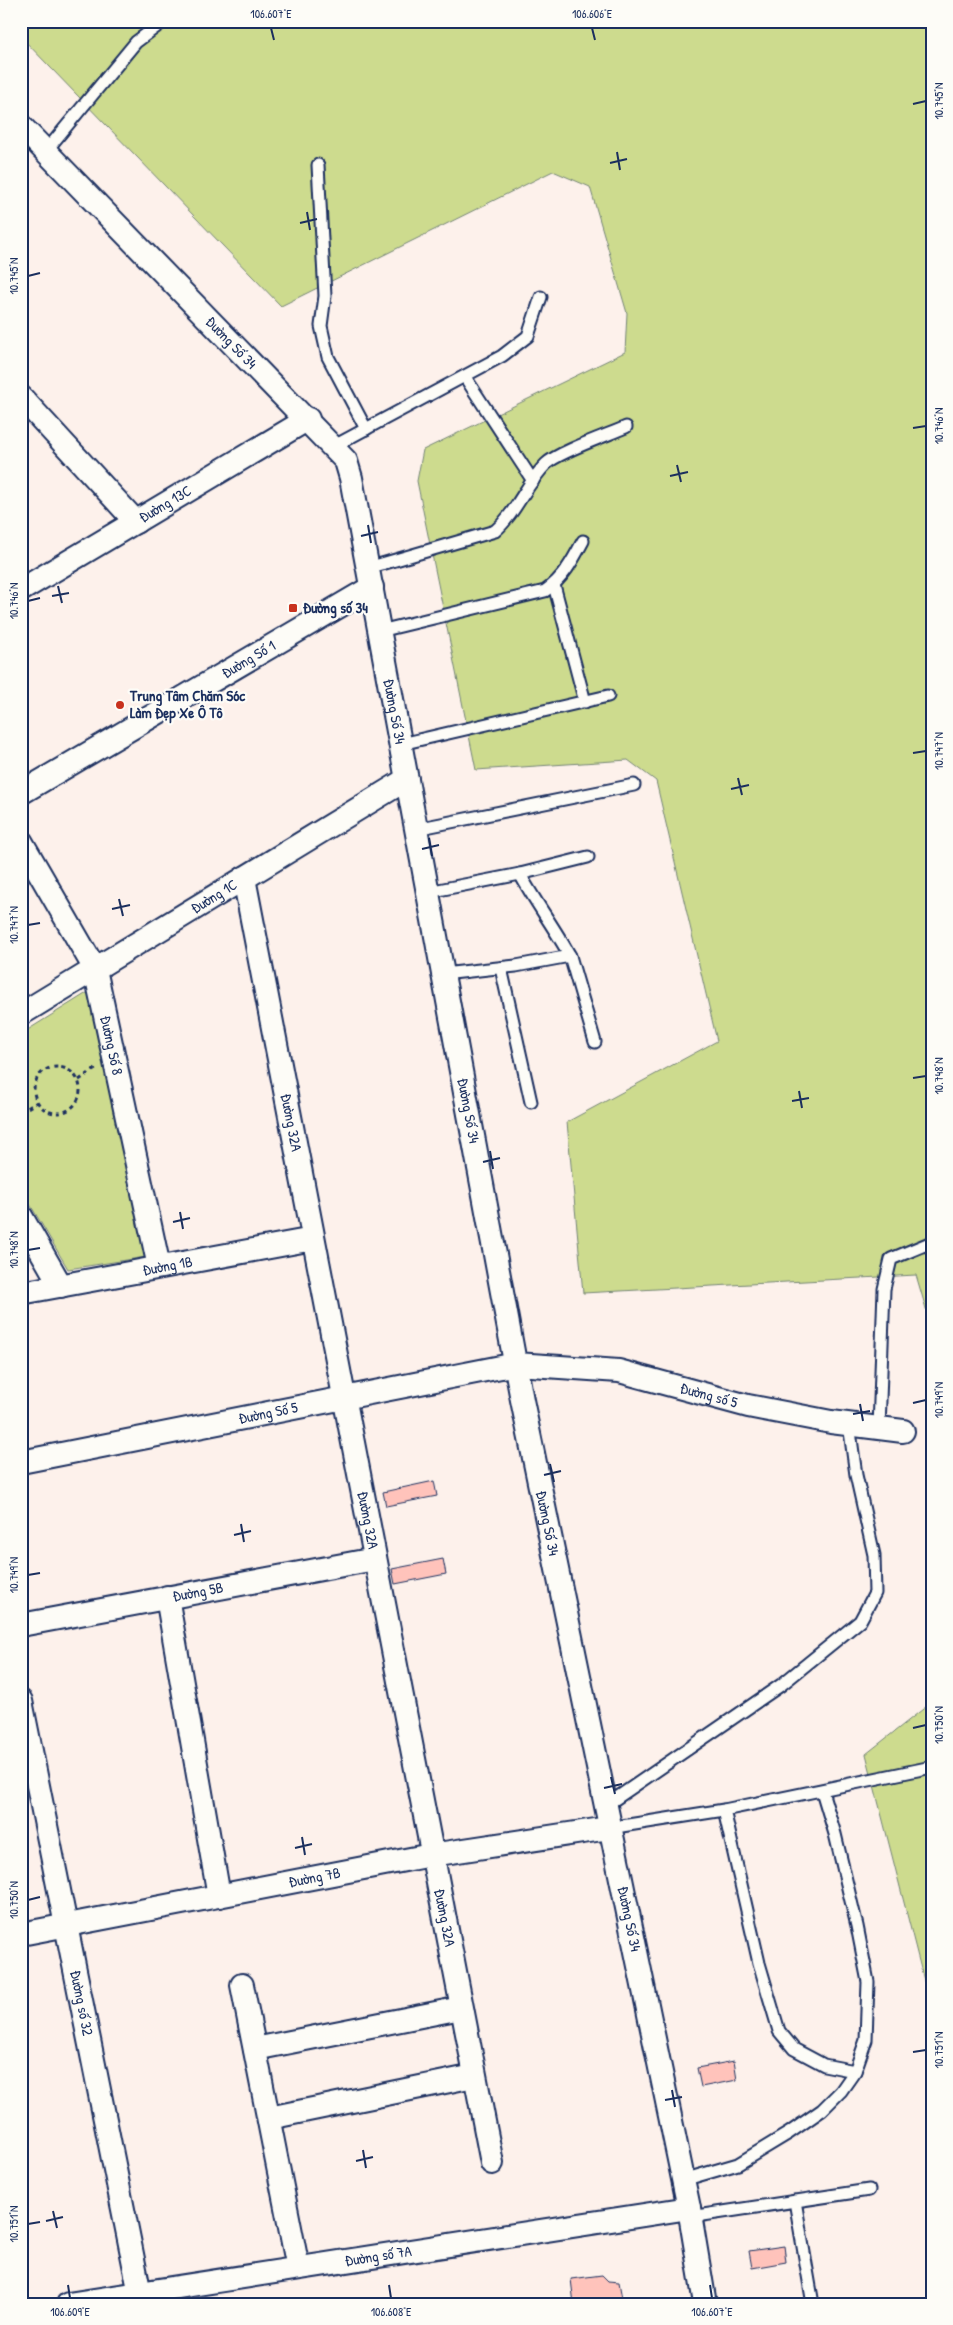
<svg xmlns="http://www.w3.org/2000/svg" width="953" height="2325" font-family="'Patrick Hand',sans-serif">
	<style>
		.green { fill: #cddb8e; stroke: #748576 }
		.building { fill: #ffc3bb; stroke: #1b2f5e }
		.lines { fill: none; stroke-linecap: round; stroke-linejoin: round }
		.service-casing { stroke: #1b2f5e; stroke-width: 15 }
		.minor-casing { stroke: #1b2f5e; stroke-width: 26 }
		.path { stroke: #1b2f5e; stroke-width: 3; stroke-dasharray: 4 4; stroke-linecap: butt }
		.service { stroke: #fdfcf7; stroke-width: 11 }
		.minor { stroke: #fdfcf7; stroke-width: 22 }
		.ticks { fill: none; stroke: #1b2f5e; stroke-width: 2 }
		.poi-dot { fill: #c8321e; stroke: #fdfcf7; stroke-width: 2 }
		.labels { text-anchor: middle; stroke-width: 4.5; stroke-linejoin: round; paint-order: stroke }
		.street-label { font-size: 15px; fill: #1b2f5e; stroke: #fdfcf7 }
		.poi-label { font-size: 15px; font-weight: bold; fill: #1b2f5e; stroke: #fdfcf7; text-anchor: start }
		.neatline { fill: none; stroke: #1b2f5e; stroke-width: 2 }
		.ticks-label { font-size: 12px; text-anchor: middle; fill: #1b2f5e }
	</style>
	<rect width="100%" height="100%" fill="#fdf1eb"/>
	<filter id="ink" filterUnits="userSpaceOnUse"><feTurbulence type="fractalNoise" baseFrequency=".02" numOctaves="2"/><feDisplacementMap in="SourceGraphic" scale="10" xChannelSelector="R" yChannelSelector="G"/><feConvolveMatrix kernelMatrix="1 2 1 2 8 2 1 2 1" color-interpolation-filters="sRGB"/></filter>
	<g filter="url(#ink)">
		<g class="green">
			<polygon points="21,21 932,21 932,1329 916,1275 583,1293 567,1122 717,1041 656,781 628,760 476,770 417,481 423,450 625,352 627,313 590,187 553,171 281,306 21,37"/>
			<polygon points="90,991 146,1257 68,1269 21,1189 21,1034"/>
			<polygon points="932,1702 932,2012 866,1754"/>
		</g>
		<g class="building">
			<polygon points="434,1481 437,1496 386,1506 383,1492"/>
			<polygon points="443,1559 446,1574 395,1584 392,1569"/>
			<polygon points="734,2061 737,2080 701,2087 697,2068"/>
			<polygon points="784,2246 786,2262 752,2268 749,2251"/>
			<polygon points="602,2275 608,2281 619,2282 623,2304 574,2304 571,2279"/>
		</g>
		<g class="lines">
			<g class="service-casing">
				<g id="service">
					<polyline points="46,151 136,42 164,21"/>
					<polyline points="318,165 325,296 321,326 328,357 366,429"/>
					<polyline points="465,377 533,481"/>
					<polyline points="334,446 502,356 528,336 541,297"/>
					<path d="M368 568 495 531C516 513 526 484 546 464 558 452 608 435 626 427"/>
					<polyline points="554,585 585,702"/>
					<path d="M380 631 545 591C563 579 573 560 583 541"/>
					<polyline points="401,744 608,696"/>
					<polyline points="416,829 634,785"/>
					<path d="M520 874C535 902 554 927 570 956"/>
					<polyline points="428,892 520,874 588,857"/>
					<polyline points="501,968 531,1102"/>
					<polyline points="443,974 516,966 570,956 595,1042"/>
					<polyline points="879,1428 884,1289 891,1259 932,1242"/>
					<polyline points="605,1806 781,1685 860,1621 875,1593 874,1555 856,1475 849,1424"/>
					<polyline points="724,1810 759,1963 779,2031 794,2049 824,2065 855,2071"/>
					<polyline points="609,1828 724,1810 932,1767"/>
					<polyline points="683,2180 738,2164 789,2133 822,2110 841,2091 855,2071 866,2040 868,1982 857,1926 835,1834 822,1791"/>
					<polyline points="795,2201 813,2304"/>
					<polyline points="690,2217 869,2190"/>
				</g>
			</g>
			<g class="minor-casing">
				<g id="minor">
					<path id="s1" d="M21 126 346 461 351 478 522 1400 689 2208 705 2304"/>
					<polyline points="21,397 136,522"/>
					<path id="s2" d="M21 590 308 419"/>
					<path id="s3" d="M21 793 372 587"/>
					<path id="s4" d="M21 841 95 969 159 1267"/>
					<path id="s5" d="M244 878 492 2163"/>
					<path id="s6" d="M21 1014 407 779"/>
					<polyline points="21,1216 61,1286"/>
					<path id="s7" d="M21 1293 313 1239"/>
					<path id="s8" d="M21 1462 516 1364 619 1371 748 1406 831 1422 903 1431"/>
					<polyline points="167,1597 219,1896"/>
					<path id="s9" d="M21 1625 375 1559"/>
					<path id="s10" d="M21 1701 142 2304"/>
					<path id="s11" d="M21 1934 431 1855 609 1828"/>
					<polyline points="242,1985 298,2268"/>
					<polyline points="255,2049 461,2008"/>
					<polyline points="269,2118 474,2076"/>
					<path id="s12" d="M68 2304 689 2208"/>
				</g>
			</g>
			<g class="path">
				<circle cx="57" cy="1090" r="23"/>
				<polyline points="79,1080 97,1068"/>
				<polyline points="21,1112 37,1102"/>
			</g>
			<use href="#service" class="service"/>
			<use href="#minor" class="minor"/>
		</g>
	</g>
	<path class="ticks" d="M271 28 274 40M592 28 595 40M913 104 926 101M617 152 620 170M610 163 627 159M307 212 310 230M300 223 317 219M28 276 40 273M913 428 926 426M677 465 681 482M670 476 688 472M368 525 371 543M361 536 378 532M58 586 62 603M52 596 69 593M28 601 40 598M913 753 926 751M738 778 742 795M731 789 749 785M429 838 432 856M422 849 439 845M119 899 123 916M112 909 130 905M28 925 40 923M913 1078 926 1076M799 1091 802 1108M792 1101 809 1098M490 1151 493 1169M483 1162 500 1158M180 1212 183 1229M173 1222 190 1218M28 1250 40 1248M913 1403 926 1400M860 1404 863 1421M853 1414 870 1411M550 1464 554 1482M544 1475 561 1471M241 1524 244 1542M234 1535 251 1531M28 1575 40 1573M913 1728 926 1725M611 1777 615 1794M604 1788 622 1784M302 1837 305 1855M295 1848 312 1844M28 1900 40 1897M913 2052 926 2050M672 2090 675 2107M665 2100 682 2097M363 2150 366 2168M356 2161 373 2157M53 2211 57 2228M46 2221 63 2217M28 2224 40 2222M68 2285 70 2298M389 2285 391 2298M710 2285 712 2298"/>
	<g class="poi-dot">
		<rect x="288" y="603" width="10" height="10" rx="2.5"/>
		<circle cx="120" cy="705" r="5"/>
	</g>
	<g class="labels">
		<g class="street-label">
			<text dy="5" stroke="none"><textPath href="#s1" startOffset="302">Đường Số 34</textPath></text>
			<text dy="5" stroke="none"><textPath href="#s2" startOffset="168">Đường 13C</textPath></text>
			<text dy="5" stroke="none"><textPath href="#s3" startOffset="264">Đường Số 1</textPath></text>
			<text dy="5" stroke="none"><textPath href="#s1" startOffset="722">Đường Số 34</textPath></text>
			<text dy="5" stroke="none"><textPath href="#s6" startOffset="226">Đường 1C</textPath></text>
			<text dy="5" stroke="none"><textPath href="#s4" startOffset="226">Đường Số 8</textPath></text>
			<text dy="5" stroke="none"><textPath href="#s1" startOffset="1128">Đường Số 34</textPath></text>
			<text dy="5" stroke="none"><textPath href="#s5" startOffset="249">Đường 32A</textPath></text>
			<text dy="5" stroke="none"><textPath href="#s7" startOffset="149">Đường 1B</textPath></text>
			<text dy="5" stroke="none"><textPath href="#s8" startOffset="701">Đường số 5</textPath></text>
			<text dy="5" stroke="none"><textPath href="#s8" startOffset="252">Đường Số 5</textPath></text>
			<text dy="5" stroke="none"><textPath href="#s5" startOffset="654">Đường 32A</textPath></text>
			<text dy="5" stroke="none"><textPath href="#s1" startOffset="1548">Đường Số 34</textPath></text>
			<text dy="5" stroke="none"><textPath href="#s9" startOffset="180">Đường 5B</textPath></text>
			<text dy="5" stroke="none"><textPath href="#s11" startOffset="299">Đường 7B</textPath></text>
			<text dy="5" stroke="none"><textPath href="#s5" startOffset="1059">Đường 32A</textPath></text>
			<text dy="5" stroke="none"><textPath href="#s1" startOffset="1952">Đường Số 34</textPath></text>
			<text dy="5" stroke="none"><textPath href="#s10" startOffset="308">Đường số 32</textPath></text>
			<text dy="5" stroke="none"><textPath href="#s12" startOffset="314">Đường số 7A</textPath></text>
		</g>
		<g class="poi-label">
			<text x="303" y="613">Đường số 34</text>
			<text x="130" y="701">Trung Tâm Chăm Sóc<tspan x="130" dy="17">Làm Đẹp Xe Ô Tô</tspan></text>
		</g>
	</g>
	<rect width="953" height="2325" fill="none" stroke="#fdfcf7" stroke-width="55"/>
	<rect x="28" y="28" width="898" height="2270" class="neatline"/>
	<g class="ticks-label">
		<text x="271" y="18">106.607°E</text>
		<text x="592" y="18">106.606°E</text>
		<text transform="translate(939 101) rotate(-90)" y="4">10.745°N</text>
		<text transform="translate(14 276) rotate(-90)" y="4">10.745°N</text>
		<text transform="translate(939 426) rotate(-90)" y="4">10.746°N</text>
		<text transform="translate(14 601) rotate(-90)" y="4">10.746°N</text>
		<text transform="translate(939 751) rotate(-90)" y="4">10.747°N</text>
		<text transform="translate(14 925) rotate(-90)" y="4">10.747°N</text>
		<text transform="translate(939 1076) rotate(-90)" y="4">10.748°N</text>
		<text transform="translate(14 1250) rotate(-90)" y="4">10.748°N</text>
		<text transform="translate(939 1400) rotate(-90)" y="4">10.749°N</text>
		<text transform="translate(14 1575) rotate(-90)" y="4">10.749°N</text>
		<text transform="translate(939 1725) rotate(-90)" y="4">10.750°N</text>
		<text transform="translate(14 1900) rotate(-90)" y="4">10.750°N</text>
		<text transform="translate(939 2050) rotate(-90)" y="4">10.751°N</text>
		<text transform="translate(14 2224) rotate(-90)" y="4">10.751°N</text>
		<text x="70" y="2316">106.609°E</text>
		<text x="391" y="2316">106.608°E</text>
		<text x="712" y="2316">106.607°E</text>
	</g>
</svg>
